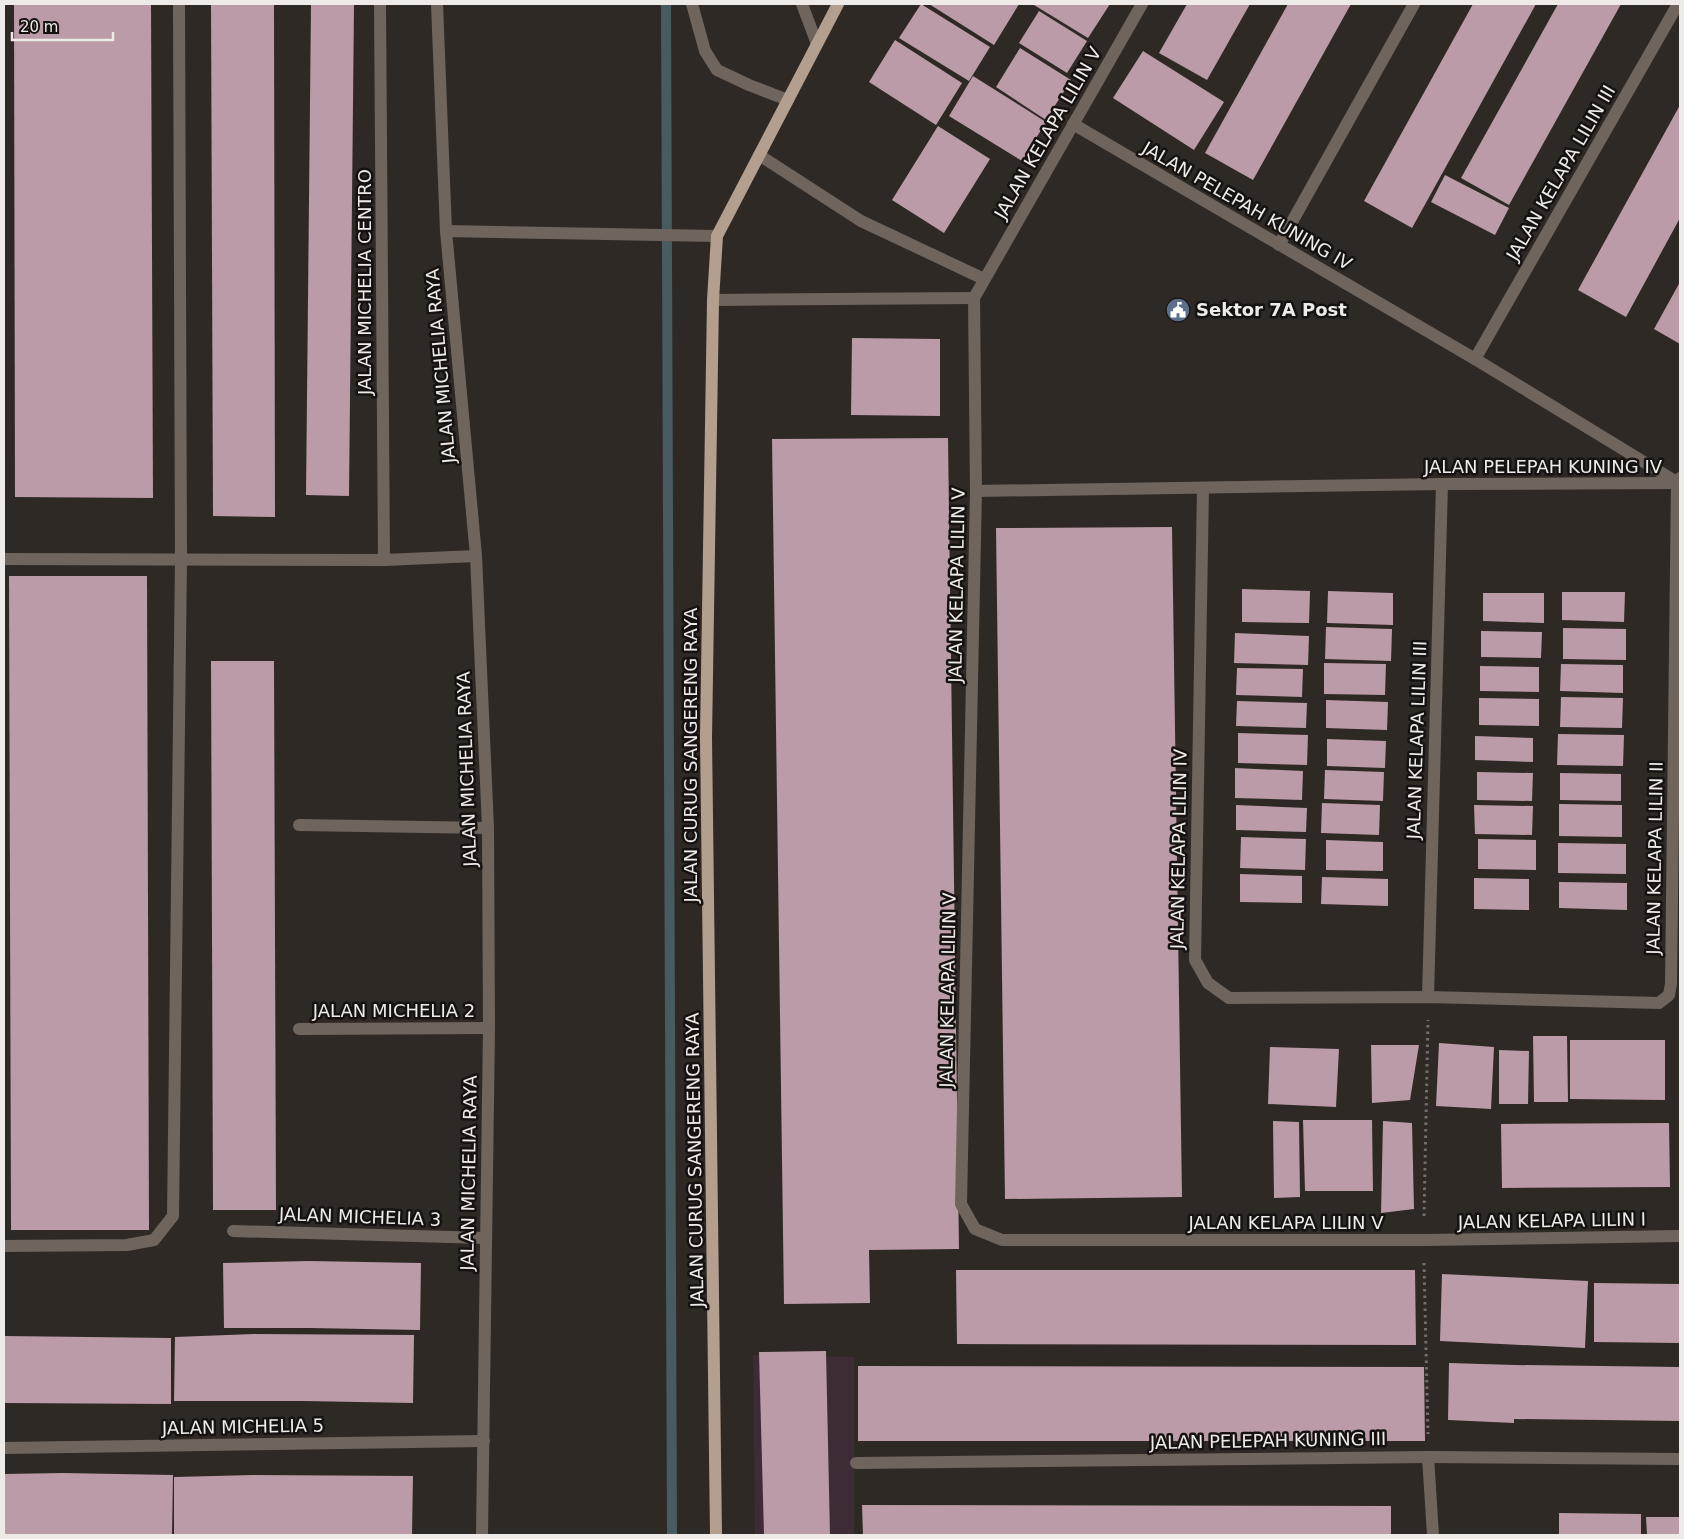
<svg xmlns="http://www.w3.org/2000/svg" width="1684" height="1539" font-family="'DejaVu Sans',sans-serif">
	<style>
		.commercial { fill: #3d2c35 }
		.lines { fill: none; stroke-linecap: round; stroke-linejoin: round }
		.stream { stroke: #475b60; stroke-width: 10 }
		.building { fill: #ba9ba7 }
		.path { stroke: #746e6c; stroke-width: 3; stroke-dasharray: 2.5 4; stroke-linecap: butt }
		.minor { stroke: #6f655c; stroke-width: 12 }
		.major { stroke: #b49f8e; stroke-width: 12 }
		.labels { text-anchor: middle; stroke-width: 5; stroke-linejoin: round; paint-order: stroke }
		.street-label { font-size: 18px; fill: #eeeae8; stroke: #151211 }
		.poi-label { font-size: 18px; font-weight: bold; fill: #eeeae8; stroke: #151211; text-anchor: start }
	</style>
	<rect width="100%" height="100%" fill="#2f2926"/>
	<polygon class="commercial" points="753,1355 854,1357 854,1535 755,1535"/>
	<g class="lines">
		<polyline class="stream" points="666,4 672,1535"/>
	</g>
	<g class="building">
		<polygon points="14,4 151,4 153,498 15,497"/>
		<polygon points="211,4 274,4 275,517 213,516"/>
		<polygon points="311,4 354,4 349,496 306,495"/>
		<polygon points="921,4 990,47 969,81 899,38"/>
		<polygon points="929,4 1019,4 994,45"/>
		<polygon points="1035,4 1110,4 1088,38 1034,5"/>
		<polygon points="1187,4 1250,4 1207,80 1159,53"/>
		<polygon points="1288,4 1351,4 1253,180 1205,153"/>
		<polygon points="1473,4 1536,4 1412,228 1364,201"/>
		<polygon points="1558,4 1621,4 1509,205 1461,178"/>
		<polygon points="1039,11 1087,41 1067,73 1019,43"/>
		<polygon points="895,40 962,83 936,125 869,82"/>
		<polygon points="1020,48 1071,80 1046,120 996,87"/>
		<polygon points="1143,51 1224,102 1194,150 1113,98"/>
		<polygon points="973,76 1046,122 1022,161 949,116"/>
		<polygon points="1680,105 1680,218 1626,317 1578,290"/>
		<polygon points="938,126 990,159 944,233 892,200"/>
		<polygon points="1445,175 1509,208 1495,235 1431,202"/>
		<polygon points="1680,282 1680,344 1654,329"/>
		<polygon points="852,338 940,339 940,416 851,415"/>
		<polygon points="948,438 959,1249 869,1250 870,1303 784,1304 772,439"/>
		<polygon points="1172,527 1182,1197 1005,1199 996,528"/>
		<polygon points="9,576 147,576 149,1230 11,1230"/>
		<polygon points="1242,589 1310,591 1309,623 1242,622"/>
		<polygon points="1328,591 1393,593 1393,625 1327,623"/>
		<polygon points="1562,592 1625,592 1624,622 1562,620"/>
		<polygon points="1483,593 1544,593 1544,623 1483,621"/>
		<polygon points="1326,627 1392,629 1391,661 1325,659"/>
		<polygon points="1563,628 1626,629 1626,660 1563,659"/>
		<polygon points="1481,631 1542,632 1541,658 1481,657"/>
		<polygon points="1235,633 1309,636 1308,665 1234,663"/>
		<polygon points="211,661 274,661 276,1210 213,1210"/>
		<polygon points="1324,663 1386,664 1385,695 1324,694"/>
		<polygon points="1561,664 1623,665 1623,693 1560,691"/>
		<polygon points="1480,666 1539,667 1539,692 1480,691"/>
		<polygon points="1237,668 1303,669 1302,697 1236,695"/>
		<polygon points="1561,697 1623,698 1622,728 1560,727"/>
		<polygon points="1479,698 1539,699 1539,726 1479,725"/>
		<polygon points="1326,700 1388,702 1387,730 1326,728"/>
		<polygon points="1237,701 1307,703 1306,728 1236,726"/>
		<polygon points="1238,733 1308,735 1307,765 1238,763"/>
		<polygon points="1558,734 1624,735 1623,766 1557,765"/>
		<polygon points="1475,736 1533,738 1533,762 1475,760"/>
		<polygon points="1327,739 1386,741 1385,768 1327,766"/>
		<polygon points="1235,768 1303,771 1302,800 1235,798"/>
		<polygon points="1325,770 1384,772 1383,801 1324,799"/>
		<polygon points="1477,772 1533,773 1532,801 1477,800"/>
		<polygon points="1560,773 1621,774 1621,801 1560,800"/>
		<polygon points="1322,803 1380,805 1379,835 1321,833"/>
		<polygon points="1559,804 1622,805 1622,837 1559,836"/>
		<polygon points="1236,805 1307,808 1306,832 1236,830"/>
		<polygon points="1474,805 1533,806 1532,835 1475,834"/>
		<polygon points="1241,837 1306,839 1305,870 1240,868"/>
		<polygon points="1478,839 1536,840 1536,870 1478,869"/>
		<polygon points="1326,840 1383,842 1383,871 1326,870"/>
		<polygon points="1558,843 1626,844 1626,874 1558,873"/>
		<polygon points="1240,874 1302,876 1302,903 1240,902"/>
		<polygon points="1322,877 1388,879 1388,906 1321,904"/>
		<polygon points="1474,878 1529,879 1529,910 1474,909"/>
		<polygon points="1559,882 1627,883 1627,910 1559,908"/>
		<polygon points="1533,1036 1567,1036 1568,1102 1534,1102"/>
		<polygon points="1570,1040 1665,1040 1665,1100 1570,1099"/>
		<polygon points="1439,1043 1494,1047 1491,1109 1436,1106"/>
		<polygon points="1371,1045 1419,1045 1410,1100 1372,1103"/>
		<polygon points="1270,1047 1339,1049 1336,1107 1268,1104"/>
		<polygon points="1499,1050 1529,1051 1528,1104 1499,1104"/>
		<polygon points="1303,1120 1372,1120 1373,1191 1305,1191"/>
		<polygon points="1273,1121 1299,1122 1300,1197 1274,1198"/>
		<polygon points="1383,1121 1412,1123 1414,1209 1381,1213"/>
		<polygon points="1669,1123 1670,1187 1502,1188 1501,1124"/>
		<polygon points="309,1261 421,1263 420,1330 310,1328 224,1328 223,1263"/>
		<polygon points="956,1270 1415,1270 1416,1345 957,1344"/>
		<polygon points="1442,1274 1588,1281 1585,1348 1440,1341"/>
		<polygon points="1594,1283 1680,1284 1680,1343 1594,1342"/>
		<polygon points="254,1334 414,1335 413,1403 303,1401 174,1401 175,1337"/>
		<polygon points="4,1336 171,1338 171,1404 4,1403"/>
		<polygon points="826,1351 830,1535 764,1535 759,1352"/>
		<polygon points="1449,1363 1515,1365 1680,1367 1680,1421 1514,1419 1514,1423 1448,1420"/>
		<polygon points="858,1366 1424,1367 1425,1441 858,1441"/>
		<polygon points="63,1473 173,1475 172,1535 4,1535 4,1474"/>
		<polygon points="253,1475 413,1476 412,1535 174,1535 174,1477"/>
		<polygon points="862,1505 1391,1506 1391,1535 863,1535"/>
		<polygon points="1559,1513 1641,1514 1641,1535 1559,1535"/>
		<polygon points="1646,1517 1680,1517 1680,1535 1647,1535"/>
	</g>
	<g class="lines">
		<g class="path">
			<polyline points="1424,1216 1428,1020"/>
			<polyline points="1424,1263 1428,1434"/>
		</g>
		<g class="minor">
			<polyline points="380,4 384,560"/>
			<polyline points="437,4 446,231 476,556 488,828 489,1028 482,1535"/>
			<polyline points="692,4 705,51 717,70 749,85 788,100"/>
			<polyline points="802,4 817,44"/>
			<polyline points="1142,4 974,298 976,491 961,1204 975,1229 1002,1240 1424,1240 1680,1236"/>
			<polyline points="1073,124 1475,359 1680,484"/>
			<polyline points="759,155 861,221 984,279"/>
			<polyline points="446,231 717,236"/>
			<polyline points="1279,245 1414,4"/>
			<polyline points="713,300 974,298"/>
			<polyline points="1475,359 1678,4"/>
			<polyline points="1203,488 1195,960 1208,983 1229,998 1428,997 1659,1003 1669,995 1671,984 1677,483 1680,478"/>
			<polyline points="976,491 1442,484 1677,483"/>
			<polyline points="4,559 384,560 476,556"/>
			<polyline points="299,825 488,828"/>
			<polyline points="1428,997 1442,484"/>
			<polyline points="299,1029 489,1028"/>
			<polyline points="233,1231 486,1238"/>
			<polyline points="4,1246 127,1245 154,1240 173,1216 181,560 179,4"/>
			<polyline points="4,1448 484,1441"/>
			<polyline points="1428,1457 1433,1535"/>
			<polyline points="856,1463 1428,1457 1680,1459"/>
		</g>
		<polyline class="major" points="716,1535 706,737 713,300 717,236 838,4"/>
	</g>
	<defs>
		<g id="civic-disc" transform="scale(1.25)"><circle r="9.5" fill="#5c6f8a" stroke="#151211"/><path d="M-.6-6.5H3V-4.5H.6V-3L4-1V1h2V6H-6V1h2V-1L-.6-3ZM-1.2 2.5V6h2.4V2.5Z" fill="#fff"/></g>
	</defs>
	<g fill-rule="evenodd">
		<use href="#civic-disc" x="1178" y="310"/>
	</g>
	<g class="labels">
		<g class="street-label">
			<text transform="translate(1048 133) rotate(-60)" y="6">JALAN KELAPA LILIN V</text>
			<text transform="translate(1561 173) rotate(-60)" y="6">JALAN KELAPA LILIN III</text>
			<text transform="translate(1247 206) rotate(30)" y="6">JALAN PELEPAH KUNING IV</text>
			<text transform="translate(365 282) rotate(-90)" y="6">JALAN MICHELIA CENTRO</text>
			<text transform="translate(441 366) rotate(-95)" y="6">JALAN MICHELIA RAYA</text>
			<text x="1543" y="473">JALAN PELEPAH KUNING IV</text>
			<text transform="translate(957 585) rotate(-89)" y="6">JALAN KELAPA LILIN V</text>
			<text transform="translate(1417 740) rotate(-88)" y="6">JALAN KELAPA LILIN III</text>
			<text transform="translate(691 755) rotate(-90)" y="6">JALAN CURUG SANGERENG RAYA</text>
			<text transform="translate(467 769) rotate(-92)" y="6">JALAN MICHELIA RAYA</text>
			<text transform="translate(1179 849) rotate(-89)" y="6">JALAN KELAPA LILIN IV</text>
			<text transform="translate(1655 858) rotate(-89)" y="6">JALAN KELAPA LILIN II</text>
			<text transform="translate(948 990) rotate(-89)" y="6">JALAN KELAPA LILIN V</text>
			<text x="394" y="1017">JALAN MICHELIA 2</text>
			<text transform="translate(695 1160) rotate(-91)" y="6">JALAN CURUG SANGERENG RAYA</text>
			<text transform="translate(469 1173) rotate(-89)" y="6">JALAN MICHELIA RAYA</text>
			<text transform="translate(360 1217) rotate(2)" y="6">JALAN MICHELIA 3</text>
			<text transform="translate(1552 1221) rotate(-1)" y="6">JALAN KELAPA LILIN I</text>
			<text x="1286" y="1229">JALAN KELAPA LILIN V</text>
			<text transform="translate(243 1427) rotate(-1)" y="6">JALAN MICHELIA 5</text>
			<text transform="translate(1268 1441) rotate(-1)" y="6">JALAN PELEPAH KUNING III</text>
		</g>
		<g class="poi-label">
			<text x="1196" y="316">Sektor 7A Post</text>
		</g>
	</g>
	<rect width="1684" height="1539" fill="none" stroke="#eeeae8" stroke-width="10"/>
	<path d="M12 32v8h101v-8" fill="none" stroke="#eeeae8" stroke-width="2.5"/>
	<text x="20" y="32" font-size="15" fill="#eeeae8" stroke="#151211" stroke-width="4" paint-order="stroke">20 m</text>
</svg>
